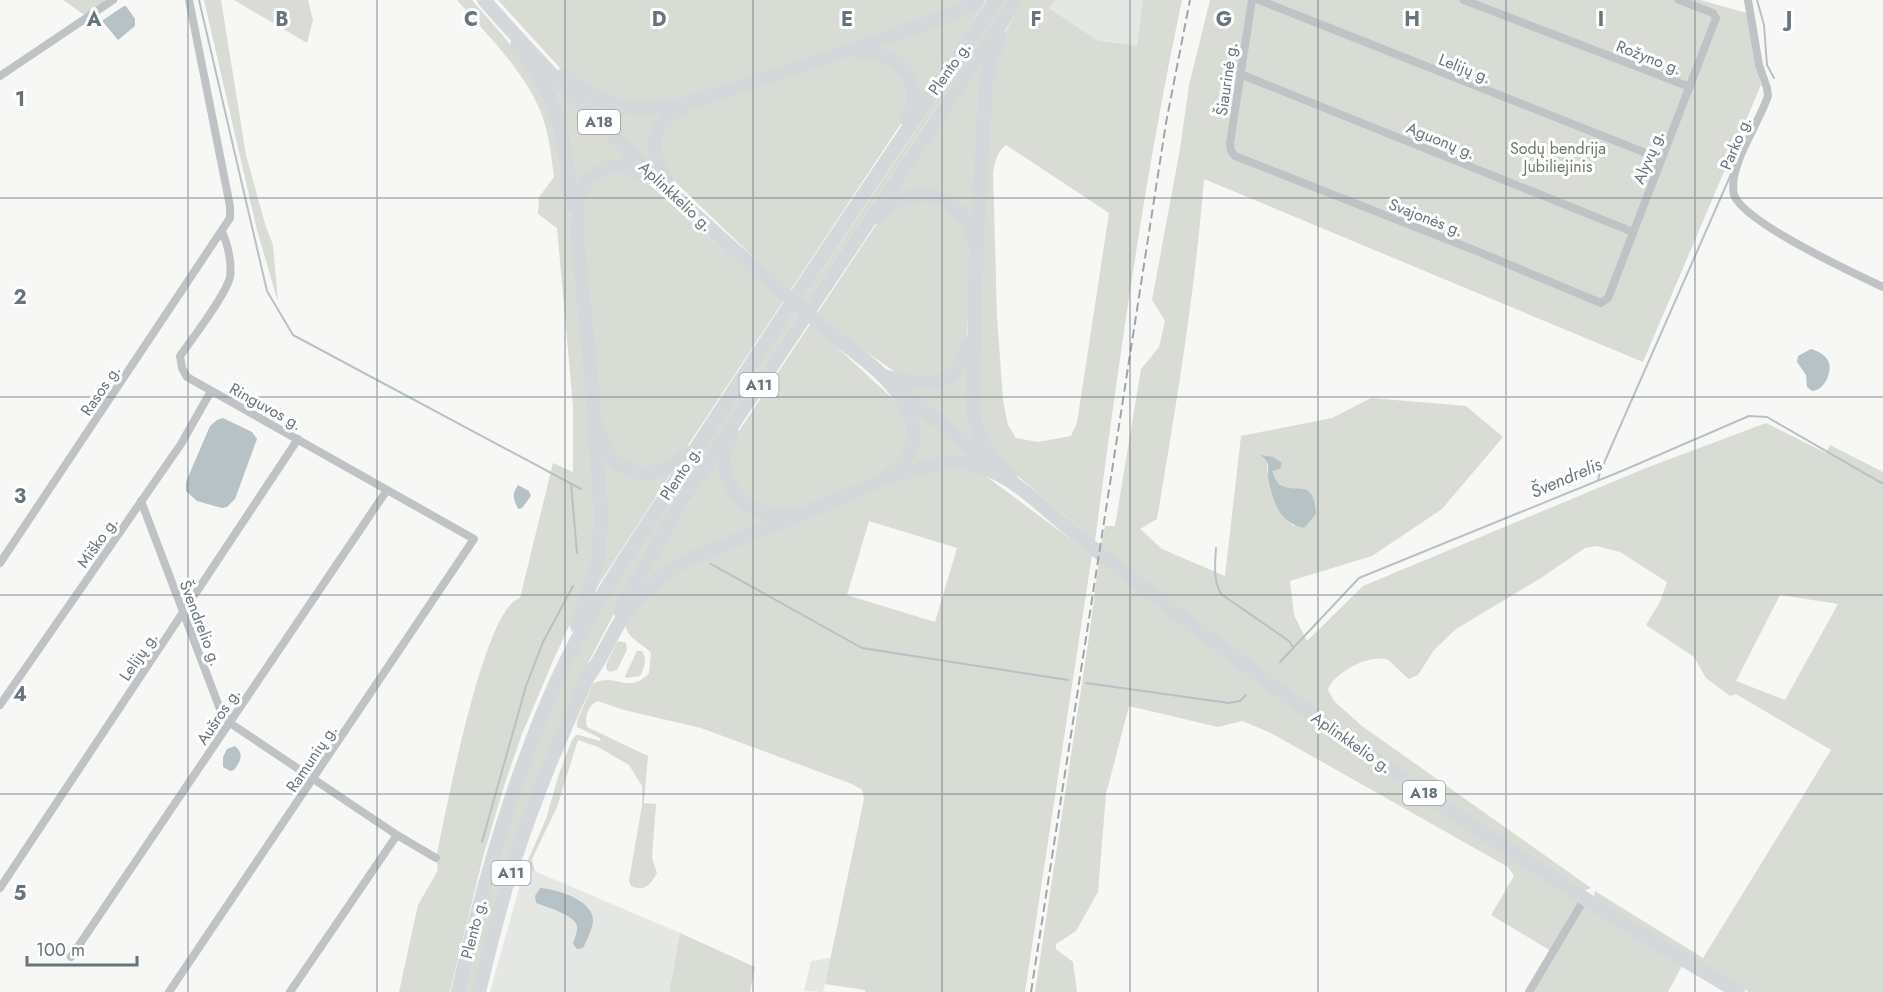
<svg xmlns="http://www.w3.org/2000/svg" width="1883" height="992" font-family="Jost,sans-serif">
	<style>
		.built { fill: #e5e7e5 }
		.green { fill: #d8dcd5; fill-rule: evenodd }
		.water { fill: #b6c2c5 }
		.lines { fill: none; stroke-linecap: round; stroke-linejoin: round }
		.stream { stroke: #b6c2c5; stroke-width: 2 }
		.street { stroke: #bfc3c6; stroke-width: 8 }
		.highway { stroke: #d4d8da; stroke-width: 14 }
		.rail { stroke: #9fa6aa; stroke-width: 2; stroke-dasharray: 9 4.5; stroke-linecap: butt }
		.grid { fill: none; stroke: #66757c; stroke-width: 1.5; stroke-opacity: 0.55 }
		.labels { text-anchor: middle; stroke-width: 6; stroke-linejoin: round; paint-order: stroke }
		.shield { fill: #fff; stroke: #949ea3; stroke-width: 1.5 }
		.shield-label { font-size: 15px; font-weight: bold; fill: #66757c }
		.street-label { font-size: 16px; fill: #66757c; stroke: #fff }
		.park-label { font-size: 16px; fill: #6d7a68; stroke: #fff }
		.water-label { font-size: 18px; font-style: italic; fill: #667a7e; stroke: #fff }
		.grid-label { font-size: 20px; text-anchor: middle; font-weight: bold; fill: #66757c; stroke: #fff; stroke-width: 6; stroke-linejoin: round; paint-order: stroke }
	</style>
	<rect width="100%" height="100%" fill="#f7f7f5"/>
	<g class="built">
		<polygon points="1055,0 1143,0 1138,46 1097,40 1049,8"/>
		<polygon points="525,867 680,933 669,992 490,992"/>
		<polygon points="831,958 823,992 804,991 811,961"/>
	</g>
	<g class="green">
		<polygon points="63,0 107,0 87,14 83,14"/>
		<polygon points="204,0 221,0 246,155 265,224 273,245 278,302 257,230"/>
		<polygon points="234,0 308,0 313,20 307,43"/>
		<path d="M457 0H472L505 38 529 69 542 91 561 143 572 232 597 505 593 560 575 613 553 661 522 734 504 786 483 857 450 992H399L418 905 438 870 436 858C445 818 483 607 520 598L553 463 573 472V406L557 228 538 214 539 197 554 177C551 154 549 132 540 110 522 68 486 34 457 0Z"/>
		<polygon points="498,0 962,0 950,9 951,12 671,103 619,104 561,69"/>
		<polygon points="986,0 987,0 916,106 917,92 873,46 973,8"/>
		<polygon points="1003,0 1011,0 938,105 725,424 684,487 648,549 588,663 539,778 474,992 463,992 475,936 516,799 550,709 582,643 630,556"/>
		<path d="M1025 0H1055L1049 8 1097 40 1137 46 1143 0H1182C1144 179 1119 360 1095 541L1008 468 979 423 976 397 987 107 997 52 1006 30ZM1006 145 1109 213 1077 423 1071 436 1038 442 1016 438 1008 425 1003 400 997 316 993 173C995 163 997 151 1006 145Z"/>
		<path d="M1210 0H1700L1747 13 1754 59 1761 85 1643 362 1204 179C1195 293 1176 406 1157 519L1140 529 1162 549 1225 576 1241 436 1332 418 1371 398 1466 406 1503 437 1442 509 1372 556 1290 581 1294 615 1307 641 1363 586 1646 468 1766 423 1826 453 1830 445 1883 472V992H1749L1655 936 1594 897 1595 891 1703 958 1831 750 1736 694 1730 696 1706 678 1694 657 1646 625 1660 602 1667 582 1620 552 1596 546 1585 548 1541 578 1456 629 1434 650 1418 675 1409 679C1402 674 1393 663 1388 660 1371 653 1333 673 1328 690L1334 701 1362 726 1591 888 1584 891 1441 799 1246 659 1101 547 1105 526H1115L1141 369 1159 347 1165 321 1152 300 1180 149 1189 85ZM1267 462 1277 482 1316 514 1311 519 1294 526C1273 511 1268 487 1267 462ZM1780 595 1838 604 1785 700 1736 681Z"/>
		<polygon points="990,49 974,225 956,202 890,201"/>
		<polygon points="859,55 888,62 904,79 909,93 902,122 686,448 679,456 651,469 617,460 602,431 581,220 581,204 593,179 620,170 646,182 768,288 775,278 667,174 661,165 659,135 684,110"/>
		<polygon points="541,72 635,165 619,162 574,191"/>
		<polygon points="582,96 669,110 649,153 650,164"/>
		<path d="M929 198 957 214 970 240V294L966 342 953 369 933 380 898 374 852 342 825 336 893 399C912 423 915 446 892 469 879 481 849 488 832 495 813 502 783 519 761 510 751 505 741 493 733 486L731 443 878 222 898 205Z"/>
		<polygon points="970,360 971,429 977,446 903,386 921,388"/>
		<polygon points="910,405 978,461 904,468 911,459"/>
		<polygon points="722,451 723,477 776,520 639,589 678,520"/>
		<polygon points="600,452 614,467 672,472 590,598"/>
		<path d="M935 468 979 471 1092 555 1025 992H865V990L825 984 864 799 862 790 852 784 701 728 624 710 598 701C588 705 584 717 587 727L648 756 644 803 656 804 652 858 657 873C650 885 645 892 631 886L629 881 642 805V786L629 765 598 747 578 740 557 807 532 859 535 872 525 867 546 819 559 774 572 740 576 735H579L600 741V738L577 727V721L593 684C615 671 628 696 649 673L651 653C642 643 628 639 625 625L646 593 691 562ZM869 521 957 548 935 622 847 595Z"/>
		<polygon points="1099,560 1420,797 1579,903 1682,966 1668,992 1526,992 1551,951 1491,915 1514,876 1508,867 1271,733 1242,721 1218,727 1129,706 1106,794 1098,892 1076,931 1056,944 1056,949 1073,962 1077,992 1035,992 1089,637"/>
		<polygon points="620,641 626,643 627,650 617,670 610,672 607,670 606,665 617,642"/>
		<path d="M637 651H642C647 660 645 667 640 676L626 678 625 676Z"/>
		<polygon points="680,933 755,967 750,992 669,992"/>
	</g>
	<g class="water">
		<polygon points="124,6 126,6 135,19 135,26 118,40 103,22 103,20"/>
		<path d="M1811 349C1827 354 1834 363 1827 379 1823 386 1820 390 1812 391L1807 387 1806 375 1797 362 1798 356Z"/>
		<polygon points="223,418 252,432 257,439 235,499 227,507 222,508 197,501 186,491 186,482 210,426 217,420"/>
		<path d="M1261 455 1273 457 1282 463 1280 469 1272 471C1274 475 1276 481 1279 484 1295 496 1314 475 1316 514L1304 528C1279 523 1272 500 1268 477 1268 473 1269 465 1267 462 1266 459 1263 458 1261 455Z"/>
		<path d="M518 485 529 491 531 496 522 508 518 509C514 498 511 496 518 485Z"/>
		<path d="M235 746C245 754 240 762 234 770L230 771 223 767V757L227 749Z"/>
		<path d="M540 888C556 889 594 900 593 921 592 930 587 940 583 948L577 949 573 944C574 939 578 932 577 926 576 916 545 906 536 903L535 896Z"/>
	</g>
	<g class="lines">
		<g class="stream">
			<polyline points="199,0 267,291 293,335 581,489"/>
			<polyline points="1757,0 1764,25 1767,65 1774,78"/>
			<polyline points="1598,480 1600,472 1732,172"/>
			<polyline points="571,484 577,553"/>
			<path d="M1216 548C1215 565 1213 579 1221 594L1289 641 1293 647"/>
			<polyline points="711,564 862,648 1068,680"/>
			<polyline points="1280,662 1359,578 1624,470 1749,416 1767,417 1883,484"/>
			<polyline points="1086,683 1229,703 1240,701 1246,695"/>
			<polyline points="482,842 526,686 543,642 573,586"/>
		</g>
		<g class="street">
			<polyline points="1252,0 1230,143 1231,151 1235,156 1479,252 1601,303 1608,298 1716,18 1713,13 1679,0"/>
			<polyline points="1259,0 1661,159"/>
			<polyline points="1464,0 1690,87"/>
			<path d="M1748 0 1759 65 1767 88 1768 96C1759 122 1739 150 1734 177 1733 181 1733 191 1734 195 1745 223 1853 273 1883 287"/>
			<polyline points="1240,74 1633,232"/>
			<polyline points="0,76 113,0"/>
			<polyline points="141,501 220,709 230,723 397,835 436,858"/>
			<polyline points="0,563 230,218 230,206 189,0"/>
			<polyline points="0,705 181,444 211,391"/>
			<polyline points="0,888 298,439"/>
			<polyline points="71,957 387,490"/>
			<path d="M169 992 474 539 187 377 182 368 180 356C192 339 226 295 230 277 232 264 228 244 222 232"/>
			<polyline points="290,992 397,835"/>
			<polyline points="1529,992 1585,898"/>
		</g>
		<g class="highway">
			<path d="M484 0C558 84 638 163 721 238 755 269 792 299 827 330 857 355 896 378 911 417 920 440 908 463 889 475"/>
			<path d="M1000 36 990 63 986 83 976 257 973 412C976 440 995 458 1011 479"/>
			<path d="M517 45C529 62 542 80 551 100 565 134 568 172 573 208"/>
			<path d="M856 52C895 49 928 82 907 120"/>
			<path d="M563 75C605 108 628 113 681 104"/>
			<path d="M667 181C643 141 653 122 692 102L845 52 948 16 977 0"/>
			<path d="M877 217C885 210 894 202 904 198 937 186 969 210 974 242"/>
			<path d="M883 376C923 386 957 392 969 343"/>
			<polyline points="900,390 994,467"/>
			<path d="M732 433C729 441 726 449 725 456 722 494 754 519 789 514"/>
			<path d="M600 435C608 464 636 481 665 469 674 466 681 459 688 453"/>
			<polyline points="620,611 681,502 1017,0"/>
			<polyline points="577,626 598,561 601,516 592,385 577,234 578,198 587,180 605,168 625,166 649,177"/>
			<path d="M588 677C602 659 610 637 623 617 639 592 663 574 689 559 735 541 781 522 827 504 862 489 926 459 962 463 1004 467 1035 501 1066 526 1084 541 1102 555 1120 569 1316 724 1523 866 1738 992"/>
			<path d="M458 992C482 886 512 781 556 682 585 618 625 558 663 500 684 468 704 435 725 404 814 268 904 133 996 0"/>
			<path d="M479 992C489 951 499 909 512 868 534 800 561 733 592 669"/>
		</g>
		<polyline class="rail" points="1031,992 1166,123 1190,0"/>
	</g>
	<path class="grid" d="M188 0V992M377 0V992M565 0V992M753 0V992M942 0V992M1130 0V992M1318 0V992M1506 0V992M1695 0V992M0 198H1883M0 397H1883M0 595H1883M0 794H1883"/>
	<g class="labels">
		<g class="shield">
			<rect x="578" y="110" width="42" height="24" rx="4.5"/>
			<rect x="739.5" y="373" width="39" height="24" rx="4.5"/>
			<rect x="1403" y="781" width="42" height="24" rx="4.5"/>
			<rect x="491.5" y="861" width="39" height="24" rx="4.5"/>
		</g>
		<g class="shield-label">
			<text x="599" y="127">A18</text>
			<text x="759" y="390">A11</text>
			<text x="1424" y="798">A18</text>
			<text x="511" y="878">A11</text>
		</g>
		<g class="street-label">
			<text transform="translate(1649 57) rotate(21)" y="6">Rožyno g.</text>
			<text transform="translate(949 68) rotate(-55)" y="6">Plento g.</text>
			<text transform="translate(1465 68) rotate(21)" y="6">Lelijų g.</text>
			<text transform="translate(1226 79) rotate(-82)" y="6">Šiaurinė g.</text>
			<text transform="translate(1441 140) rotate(22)" y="6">Aguonų g.</text>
			<text transform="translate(1735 143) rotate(-67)" y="6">Parko g.</text>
			<text transform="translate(1648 157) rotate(-68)" y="6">Alyvų g.</text>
			<text transform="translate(676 196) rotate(43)" y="6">Aplinkkelio g.</text>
			<text transform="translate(1426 217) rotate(21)" y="6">Svajonės g.</text>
			<text transform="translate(100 390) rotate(-56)" y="6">Rasos g.</text>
			<text transform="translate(266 406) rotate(29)" y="6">Ringuvos g.</text>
			<text transform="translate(680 473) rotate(-57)" y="6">Plento g.</text>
			<text transform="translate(97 542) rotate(-55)" y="6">Miško g.</text>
			<text transform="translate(201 623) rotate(69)" y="6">Švendrelio g.</text>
			<text transform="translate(138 656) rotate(-56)" y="6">Lelijų g.</text>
			<text transform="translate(218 716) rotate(-56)" y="6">Aušros g.</text>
			<text transform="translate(1352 742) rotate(35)" y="6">Aplinkkelio g.</text>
			<text transform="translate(311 758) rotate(-56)" y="6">Ramunių g.</text>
			<text transform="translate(473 929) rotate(-76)" y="6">Plento g.</text>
		</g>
		<g class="park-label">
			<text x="1558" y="154">Sodų bendrija<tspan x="1558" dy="18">Jubiliejinis</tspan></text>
		</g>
		<g class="water-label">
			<text transform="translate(1566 478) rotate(-23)" y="6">Švendrelis</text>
		</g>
	</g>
	<g class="grid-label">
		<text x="94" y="26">A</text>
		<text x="282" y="26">B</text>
		<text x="471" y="26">C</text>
		<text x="659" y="26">D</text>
		<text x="847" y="26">E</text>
		<text x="1036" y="26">F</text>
		<text x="1224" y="26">G</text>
		<text x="1412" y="26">H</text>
		<text x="1601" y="26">I</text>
		<text x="1789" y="26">J</text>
		<text x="20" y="106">1</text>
		<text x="20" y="304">2</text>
		<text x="20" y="503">3</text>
		<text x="20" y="701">4</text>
		<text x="20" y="900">5</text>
	</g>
	<path d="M27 956v9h110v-9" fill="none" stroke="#66757c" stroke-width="3"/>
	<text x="36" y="956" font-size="18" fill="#66757c" stroke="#ffffff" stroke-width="4.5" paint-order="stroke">100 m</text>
</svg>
